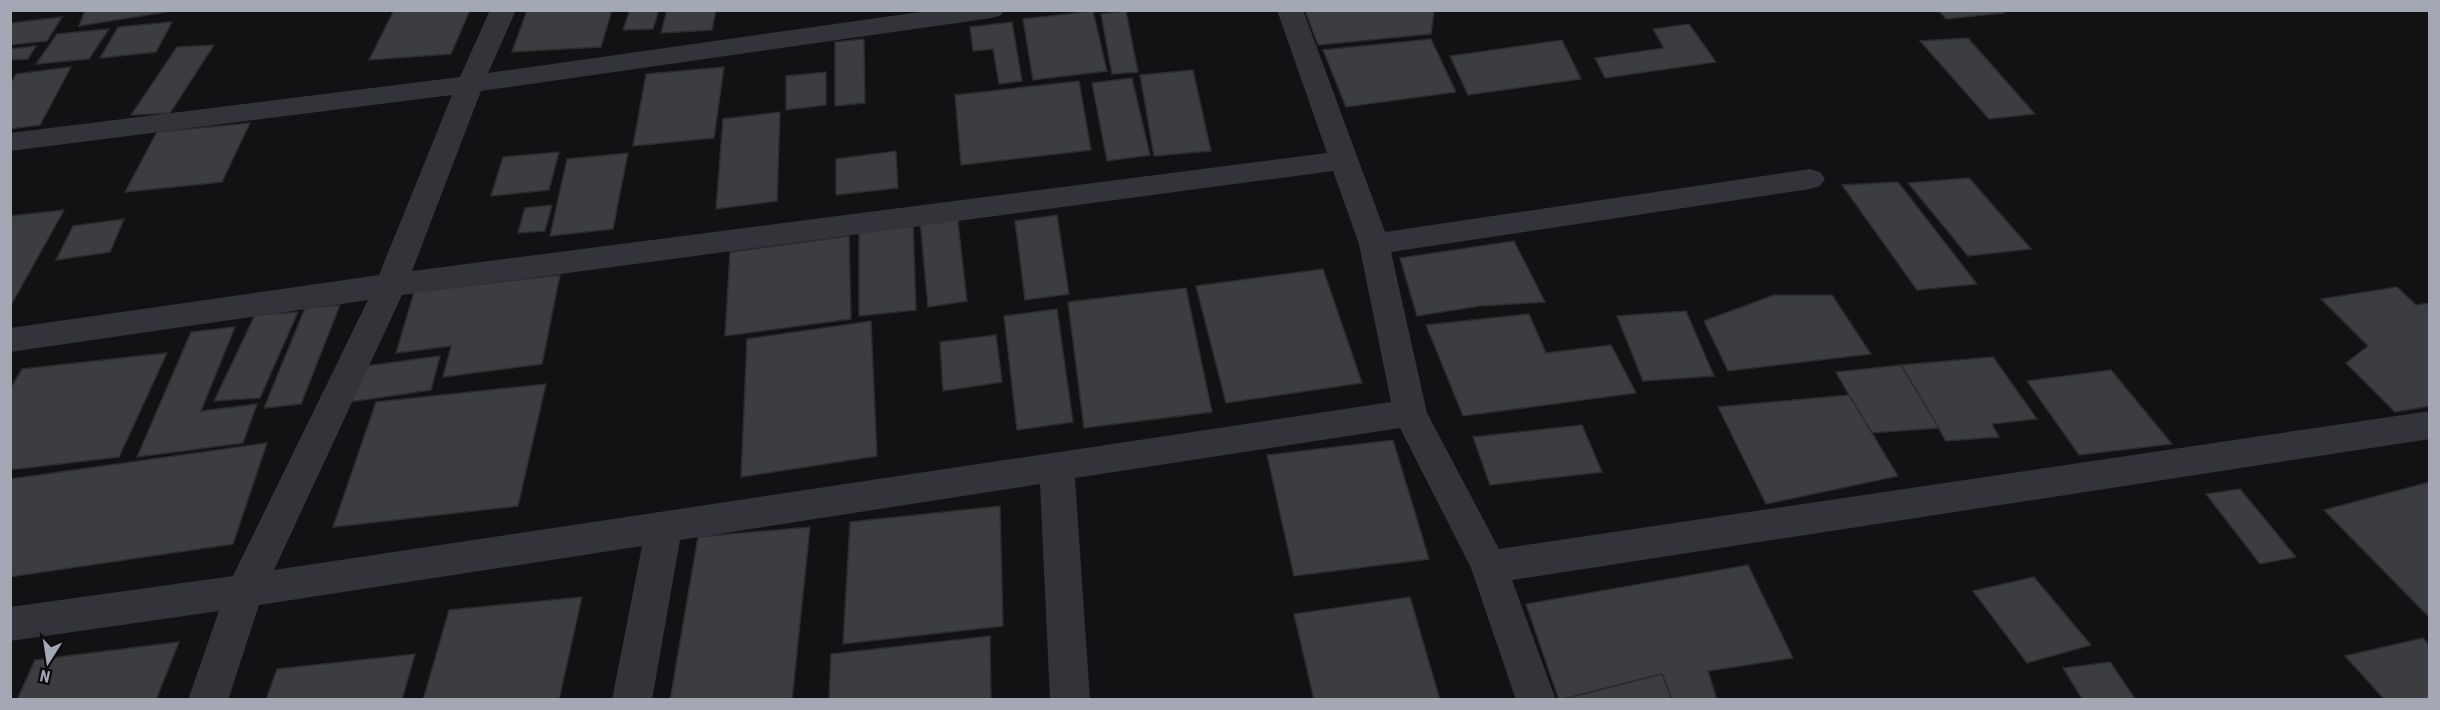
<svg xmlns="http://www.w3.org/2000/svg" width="2440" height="710" font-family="'Roboto Condensed',sans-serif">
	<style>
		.building { fill: #3c3d41; stroke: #2c2c30; stroke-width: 1.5 }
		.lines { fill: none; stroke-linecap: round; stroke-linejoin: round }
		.minor { fill: #333439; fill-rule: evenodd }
	</style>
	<rect width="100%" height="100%" fill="#121214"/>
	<g class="building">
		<polygon points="85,10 178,10 79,26"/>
		<polygon points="394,10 470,10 451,54 369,60"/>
		<polygon points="527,10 612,10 601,47 512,52"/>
		<polygon points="630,10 659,10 653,29 623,30"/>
		<polygon points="667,10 716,10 712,30 661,33"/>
		<polygon points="1305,10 1433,10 1434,12 1431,34 1318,45"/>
		<polygon points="1938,10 2001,10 2004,13 1946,19"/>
		<polygon points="1093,11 1107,71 1033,80 1023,19"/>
		<polygon points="1126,11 1138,72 1112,74 1101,14"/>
		<polygon points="62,17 47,41 10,45 11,23"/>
		<polygon points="172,22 156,52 100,58 118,27"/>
		<polygon points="1012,22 1022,81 999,84 993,49 973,51 970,27"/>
		<polygon points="1689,24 1716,62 1605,78 1595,58 1664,48 1653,29"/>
		<polygon points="109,29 89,59 36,64 57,34"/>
		<polygon points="1968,38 2035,114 1989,119 1920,41"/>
		<polygon points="864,39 865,103 835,106 835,42"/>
		<polygon points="1431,39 1456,92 1346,107 1323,50"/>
		<polygon points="1562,40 1581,79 1468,95 1450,56"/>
		<polygon points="214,45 170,113 131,115 177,47"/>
		<polygon points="36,46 28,59 10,60 10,49"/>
		<polygon points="71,67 40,125 10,129 10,84 16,74"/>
		<polygon points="724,67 714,138 633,146 646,74"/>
		<polygon points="1193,70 1211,151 1154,156 1140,75"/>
		<polygon points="826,72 826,105 786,110 786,76"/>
		<polygon points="1132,78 1150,155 1107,161 1092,83"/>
		<polygon points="1079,81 1091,150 961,165 955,95"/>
		<polygon points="780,112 777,201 716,209 723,119"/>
		<polygon points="250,123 222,182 125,192 157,132"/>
		<polygon points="896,151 898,188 836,195 836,159"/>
		<polygon points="559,152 549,190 491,196 503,157"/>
		<polygon points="628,153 613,229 550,236 567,159"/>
		<polygon points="1969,178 2031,249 1968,256 1908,183"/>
		<polygon points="1898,182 1977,284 1917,290 1842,185"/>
		<polygon points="552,205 545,231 518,233 525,208"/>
		<polygon points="956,205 967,301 928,307 919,210"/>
		<polygon points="64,210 10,307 10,216"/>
		<polygon points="1057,215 1069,294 1025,300 1015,221"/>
		<polygon points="124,219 110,252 56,260 73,226"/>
		<polygon points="913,223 916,310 859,316 859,229"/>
		<polygon points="849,236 851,319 725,336 730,252"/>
		<polygon points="1514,241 1545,302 1480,306 1417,316 1400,258"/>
		<polygon points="1323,269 1362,383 1226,403 1196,286"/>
		<polygon points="560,275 542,364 443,377 451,346 396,353 414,292"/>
		<polygon points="2397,287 2416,305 2430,303 2430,406 2395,412 2346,363 2368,346 2321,299"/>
		<polygon points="1186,288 1212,412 1084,428 1068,302"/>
		<polygon points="1774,295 1832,295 1871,354 1728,371 1704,321"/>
		<polygon points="340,305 301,404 264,408 305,308"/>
		<polygon points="1057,309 1073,422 1017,430 1004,316"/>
		<polygon points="1686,311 1714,376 1643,381 1617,316"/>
		<polygon points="298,312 260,398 214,401 255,315"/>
		<polygon points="1529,314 1546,353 1611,345 1636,393 1463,416 1426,325"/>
		<polygon points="871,321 877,456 741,477 747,339"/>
		<polygon points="235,327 201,411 257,404 243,443 137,457 191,332"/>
		<polygon points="996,335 1002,382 943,391 940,342"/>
		<polygon points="167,353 119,457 10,470 10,389 22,369"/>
		<polygon points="440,356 431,390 349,402 359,367"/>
		<polygon points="1993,357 2037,419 1992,424 1999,437 1946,441 1901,365"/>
		<polygon points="1901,365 1939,428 1870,433 1836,372"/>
		<polygon points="2111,370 2172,444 2079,455 2027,381"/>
		<polygon points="546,384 518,506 333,527 376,402"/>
		<polygon points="1849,395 1898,476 1766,504 1718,407"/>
		<polygon points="1582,425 1602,472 1490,485 1473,437"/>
		<polygon points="1393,440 1429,559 1294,576 1267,455"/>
		<polygon points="267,443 233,544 10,577 10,479"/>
		<polygon points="2430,482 2430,615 2427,615 2324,510"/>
		<polygon points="2240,489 2296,557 2260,564 2206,494"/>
		<polygon points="1000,506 1003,626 843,644 850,522"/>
		<polygon points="810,527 792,700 670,700 698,537"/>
		<polygon points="1748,565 1793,658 1708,671 1717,700 1672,700 1662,674 1559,700 1526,604"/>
		<polygon points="2034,577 2091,645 2027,663 1973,591"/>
		<polygon points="582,597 559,700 423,700 449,610"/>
		<polygon points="1410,597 1440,700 1314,700 1294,614"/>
		<polygon points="990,636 991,700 829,700 831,654"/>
		<polygon points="2423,638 2430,646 2430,700 2385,700 2345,656"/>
		<polygon points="179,642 156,700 17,700 35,660"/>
		<polygon points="415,654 402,700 266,700 277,669"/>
		<polygon points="2110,662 2136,700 2083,700 2063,668"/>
		<polygon points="1662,674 1672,700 1560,700"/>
	</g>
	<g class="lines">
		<path class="minor" d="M490 10H516L488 73 934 10H1004L1001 15 992 18 481 91 412 271 1327 153 1277 10H1303L1385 232 1810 169 1820 172 1825 179 1820 186 1810 189 1391 252 1427 413 1499 549 2430 411V439L1512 580 1556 700H1516L1471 568 1400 428 1075 478 1090 700H1050L1040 484 680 540 652 700H612L642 546 259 605 228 700H188L219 611 10 641V607L233 576 368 300 10 352V328L379 275 452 95 10 151V133L460 77ZM1333 171 1359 244 1391 402 274 570 402 295Z"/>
	</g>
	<rect width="2440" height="710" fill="none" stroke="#a3a8b4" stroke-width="24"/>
	<g transform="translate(48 662) rotate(192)" stroke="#0d0d0f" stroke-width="4.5" paint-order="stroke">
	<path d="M0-4.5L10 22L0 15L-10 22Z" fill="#a3a8b4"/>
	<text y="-9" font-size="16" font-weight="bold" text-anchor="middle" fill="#a3a8b4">N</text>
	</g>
</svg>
